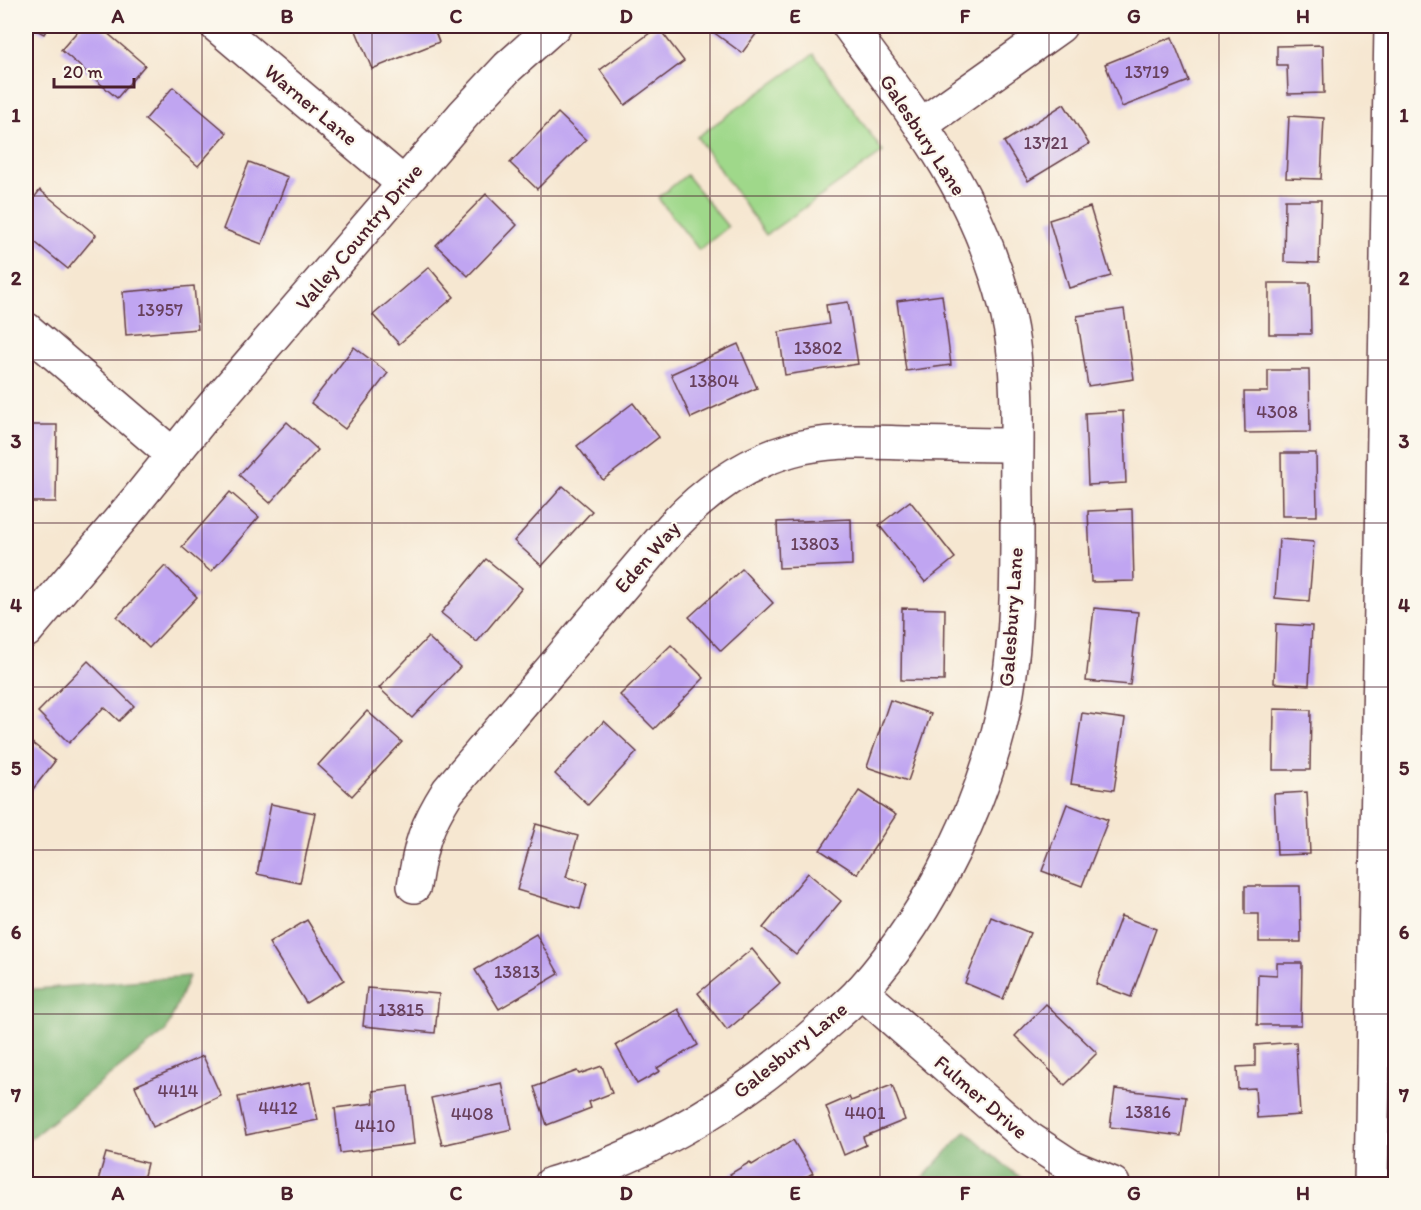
<svg xmlns="http://www.w3.org/2000/svg" width="1421" height="1210" font-family="Itim,sans-serif">
	<style>
		.green { fill: #9fd88a; stroke: #747c5a; stroke-width: 1.5 }
		.forest { fill: #7fb876; stroke: #646c50; stroke-width: 1.5 }
		.building { fill: #c0a5f1 }
		.lines { fill: none; stroke-linecap: round; stroke-linejoin: round }
		.minor-casing { stroke: #643d44; stroke-width: 36 }
		.minor { stroke: #fff; stroke-width: 33 }
		.grid { fill: none; stroke: #4a1f2b; stroke-width: 1.5; stroke-opacity: 0.55 }
		.labels { text-anchor: middle; stroke-width: 4.5; stroke-linejoin: round; paint-order: stroke }
		.number-label { font-size: 18px; fill: #68405c }
		.street-label { font-size: 21px; fill: #4a1f2b; stroke: #fbf7ec }
		.neatline { fill: none; stroke: #4a1f2b; stroke-width: 2 }
		.grid-label { font-size: 20px; text-anchor: middle; font-weight: bold; fill: #4a1f2b }
	</style>
	<rect width="100%" height="100%" fill="#fbf7ec"/>
	<filter id="ink" filterUnits="userSpaceOnUse"><feTurbulence type="fractalNoise" baseFrequency=".0167" numOctaves="2"/><feDisplacementMap in="SourceGraphic" scale="12" xChannelSelector="R" yChannelSelector="G"/><feConvolveMatrix kernelMatrix="1 2 1 2 8 2 1 2 1" color-interpolation-filters="sRGB"/></filter>
	<filter id="wash" filterUnits="userSpaceOnUse"><feTurbulence type="fractalNoise" baseFrequency=".008" numOctaves="4" result="noise"/><feDisplacementMap in="SourceGraphic" scale="24" xChannelSelector="R" yChannelSelector="G"/><feGaussianBlur stdDeviation="1.35" result="paint"/><feColorMatrix in="noise" values="0 0 0 0 0 0 0 0 0 0 0 0 0 0 0 0 0 1.4 0 .05"/><feComposite in="paint" operator="in"/></filter>
	<g filter="url(#wash)">
		<rect width="100%" height="100%" fill="#f6e7d1"/>
		<g class="green">
			<polygon points="814,54 883,152 766,235 697,137"/>
			<polygon points="686,175 728,227 699,250 658,198"/>
		</g>
		<g class="forest">
			<polygon points="189,976 166,1031 26,1142 26,990"/>
			<polygon points="966,1131 1014,1173 1032,1184 917,1184"/>
		</g>
		<g id="blocks">
			<g class="building">
				<polygon points="29,26 49,26 44,34"/>
				<polygon points="82,26 99,26 145,65 117,98 61,50"/>
				<polygon points="354,26 433,26 439,42 372,69"/>
				<polygon points="705,26 762,26 742,53"/>
				<polygon points="658,27 684,61 625,105 600,70"/>
				<polygon points="1172,37 1189,81 1122,107 1105,64"/>
				<polygon points="1323,45 1324,93 1288,94 1287,65 1277,65 1277,46"/>
				<polygon points="173,87 227,133 198,166 145,120"/>
				<polygon points="1064,104 1089,144 1028,181 1004,142"/>
				<polygon points="558,113 586,140 537,189 510,163"/>
				<polygon points="1289,116 1324,118 1321,179 1286,178"/>
				<polygon points="249,162 288,177 262,244 223,229"/>
				<polygon points="40,190 96,235 68,269 26,235 26,208"/>
				<polygon points="486,194 517,225 468,276 436,245"/>
				<polygon points="1285,200 1321,200 1319,263 1284,262"/>
				<polygon points="1090,207 1111,276 1069,288 1049,220"/>
				<polygon points="429,267 454,297 399,344 373,315"/>
				<polygon points="1269,283 1310,283 1311,334 1269,334"/>
				<polygon points="194,286 198,329 126,335 123,292"/>
				<polygon points="942,295 951,365 906,371 897,301"/>
				<polygon points="848,302 858,364 785,375 779,332 829,324 826,305"/>
				<polygon points="1124,309 1134,379 1088,386 1077,316"/>
				<polygon points="738,344 757,388 691,418 671,374"/>
				<polygon points="354,347 388,373 345,429 311,403"/>
				<polygon points="1268,370 1309,370 1310,432 1245,433 1244,392 1268,392"/>
				<polygon points="633,403 659,437 603,480 577,446"/>
				<polygon points="1123,411 1126,483 1088,485 1085,413"/>
				<polygon points="287,422 318,450 270,503 239,475"/>
				<polygon points="26,425 57,425 56,502 26,502"/>
				<polygon points="1281,453 1316,453 1317,516 1282,516"/>
				<polygon points="563,486 592,511 542,566 514,541"/>
				<polygon points="230,492 259,517 211,572 182,547"/>
				<polygon points="910,501 955,558 925,582 879,525"/>
				<polygon points="1132,509 1134,581 1091,582 1088,511"/>
				<polygon points="851,519 852,565 779,568 777,522"/>
				<polygon points="1279,539 1314,542 1309,601 1275,598"/>
				<polygon points="486,559 522,588 477,642 441,613"/>
				<polygon points="165,566 197,597 149,648 117,617"/>
				<polygon points="742,569 773,603 721,651 689,617"/>
				<polygon points="902,608 945,609 944,681 901,680"/>
				<polygon points="1094,608 1138,612 1130,685 1086,681"/>
				<polygon points="1276,624 1312,626 1309,685 1274,683"/>
				<polygon points="428,637 460,667 412,718 379,688"/>
				<polygon points="671,645 704,678 654,729 620,695"/>
				<polygon points="88,661 134,706 119,721 104,707 69,743 38,712"/>
				<polygon points="890,700 931,714 908,781 867,767"/>
				<polygon points="1274,709 1311,710 1310,770 1273,770"/>
				<polygon points="367,711 402,742 352,796 318,765"/>
				<polygon points="1082,713 1125,719 1114,790 1071,784"/>
				<polygon points="604,721 637,752 588,805 555,774"/>
				<polygon points="26,738 55,761 26,798"/>
				<polygon points="859,791 896,815 857,874 820,850"/>
				<polygon points="1307,792 1310,854 1277,855 1274,794"/>
				<polygon points="271,804 315,813 300,883 257,874"/>
				<polygon points="1067,804 1108,820 1082,886 1042,871"/>
				<polygon points="536,824 578,836 566,877 587,883 580,909 517,890"/>
				<polygon points="808,873 841,901 796,955 763,928"/>
				<polygon points="1245,886 1300,886 1301,942 1259,942 1259,914 1245,914"/>
				<polygon points="1121,916 1156,929 1131,997 1096,984"/>
				<polygon points="991,917 1030,933 1003,999 965,983"/>
				<polygon points="307,920 344,980 306,1003 269,943"/>
				<polygon points="536,934 559,974 499,1009 475,970"/>
				<polygon points="752,949 780,983 762,999 763,1000 727,1030 698,993"/>
				<polygon points="1277,963 1302,963 1301,1025 1257,1025 1258,974 1277,975"/>
				<polygon points="367,988 439,994 435,1033 363,1026"/>
				<polygon points="1046,1004 1097,1053 1065,1085 1015,1036"/>
				<polygon points="678,1009 698,1045 657,1068 660,1071 637,1084 616,1045"/>
				<polygon points="1296,1042 1300,1115 1257,1118 1255,1088 1238,1089 1237,1067 1255,1066 1255,1045"/>
				<polygon points="203,1056 221,1096 153,1127 135,1086"/>
				<polygon points="602,1066 612,1093 589,1102 591,1108 547,1125 534,1087 577,1071 579,1074"/>
				<polygon points="310,1082 318,1120 246,1135 238,1097"/>
				<polygon points="502,1083 512,1129 442,1145 431,1098"/>
				<polygon points="892,1085 905,1120 863,1137 866,1145 844,1155 826,1107 849,1097 851,1101"/>
				<polygon points="408,1086 414,1144 340,1153 335,1108 374,1103 373,1091"/>
				<polygon points="1115,1089 1186,1097 1181,1136 1110,1127"/>
				<polygon points="793,1140 813,1173 795,1184 736,1184 730,1174 750,1162 752,1165"/>
				<polygon points="106,1153 147,1163 142,1184 97,1184"/>
			</g>
		</g>
	</g>
	<g filter="url(#ink)">
		<use href="#blocks" fill-opacity="0" stroke="#643d44" stroke-width="1.5"/>
		<g class="lines">
			<g class="minor-casing">
				<g id="minor">
					<polyline points="217,26 404,184"/>
					<polyline points="921,125 1060,26"/>
					<polyline points="26,329 173,455"/>
					<polyline points="26,631 136,501 202,419 464,114 508,67 554,26"/>
					<path d="M414 886C420 844 426 826 448 791L673 526C706 491 745 463 791 450 829 439 867 442 906 443 943 444 979 445 1016 445"/>
					<polyline points="861,991 1028,1138 1072,1167 1113,1184"/>
					<path d="M551 1184C569 1178 588 1173 605 1166 684 1134 757 1086 820 1029 834 1016 850 1004 862 990 932 912 988 796 1007 693 1018 630 1017 565 1017 501 1016 456 1019 410 1015 366 1013 330 1004 295 992 262 962 173 903 100 849 26"/>
					<polyline points="1371,1184 1391,26"/>
				</g>
			</g>
			<use href="#minor" class="minor"/>
		</g>
	</g>
	<path class="grid" d="M202 26V1184M372 26V1184M541 26V1184M710 26V1184M880 26V1184M1049 26V1184M1219 26V1184M26 196H1396M26 360H1396M26 523H1396M26 687H1396M26 850H1396M26 1014H1396"/>
	<g class="labels">
		<g class="number-label">
			<text x="1147" y="78">13719</text>
			<text x="1046" y="149">13721</text>
			<text x="160" y="316">13957</text>
			<text x="818" y="354">13802</text>
			<text x="714" y="387">13804</text>
			<text x="1277" y="418">4308</text>
			<text x="815" y="550">13803</text>
			<text x="517" y="978">13813</text>
			<text x="401" y="1016">13815</text>
			<text x="178" y="1097">4414</text>
			<text x="278" y="1114">4412</text>
			<text x="1148" y="1118">13816</text>
			<text x="865" y="1119">4401</text>
			<text x="472" y="1120">4408</text>
			<text x="375" y="1132">4410</text>
		</g>
		<g class="street-label">
			<text transform="translate(311 105) rotate(40)" y="7">Warner Lane</text>
			<text transform="translate(923 135) rotate(57)" y="7">Galesbury Lane</text>
			<text transform="translate(359 237) rotate(-50)" y="7">Valley Country Drive</text>
			<text transform="translate(647 557) rotate(-49)" y="7">Eden Way</text>
			<text transform="translate(1011 617) rotate(-86)" y="7">Galesbury Lane</text>
			<text transform="translate(790 1050) rotate(-39)" y="7">Galesbury Lane</text>
			<text transform="translate(981 1097) rotate(41)" y="7">Fulmer Drive</text>
		</g>
	</g>
	<rect width="1421" height="1210" fill="none" stroke="#fbf7ec" stroke-width="66"/>
	<path d="M54 78v9h80v-9" fill="none" stroke="#4a1f2b" stroke-width="3"/>
	<text x="63" y="78" font-size="18" fill="#4a1f2b" stroke="#fbf7ec" stroke-width="4.5" paint-order="stroke">20 m</text>
	<rect x="33" y="33" width="1355" height="1144" class="neatline"/>
	<g class="grid-label">
		<text x="118" y="23">A</text>
		<text x="287" y="23">B</text>
		<text x="456" y="23">C</text>
		<text x="626" y="23">D</text>
		<text x="795" y="23">E</text>
		<text x="965" y="23">F</text>
		<text x="1134" y="23">G</text>
		<text x="1303" y="23">H</text>
		<text x="16" y="122">1</text>
		<text x="1404" y="122">1</text>
		<text x="16" y="285">2</text>
		<text x="1404" y="285">2</text>
		<text x="16" y="448">3</text>
		<text x="1404" y="448">3</text>
		<text x="16" y="612">4</text>
		<text x="1404" y="612">4</text>
		<text x="16" y="775">5</text>
		<text x="1404" y="775">5</text>
		<text x="16" y="939">6</text>
		<text x="1404" y="939">6</text>
		<text x="16" y="1102">7</text>
		<text x="1404" y="1102">7</text>
		<text x="118" y="1200">A</text>
		<text x="287" y="1200">B</text>
		<text x="456" y="1200">C</text>
		<text x="626" y="1200">D</text>
		<text x="795" y="1200">E</text>
		<text x="965" y="1200">F</text>
		<text x="1134" y="1200">G</text>
		<text x="1303" y="1200">H</text>
	</g>
</svg>
